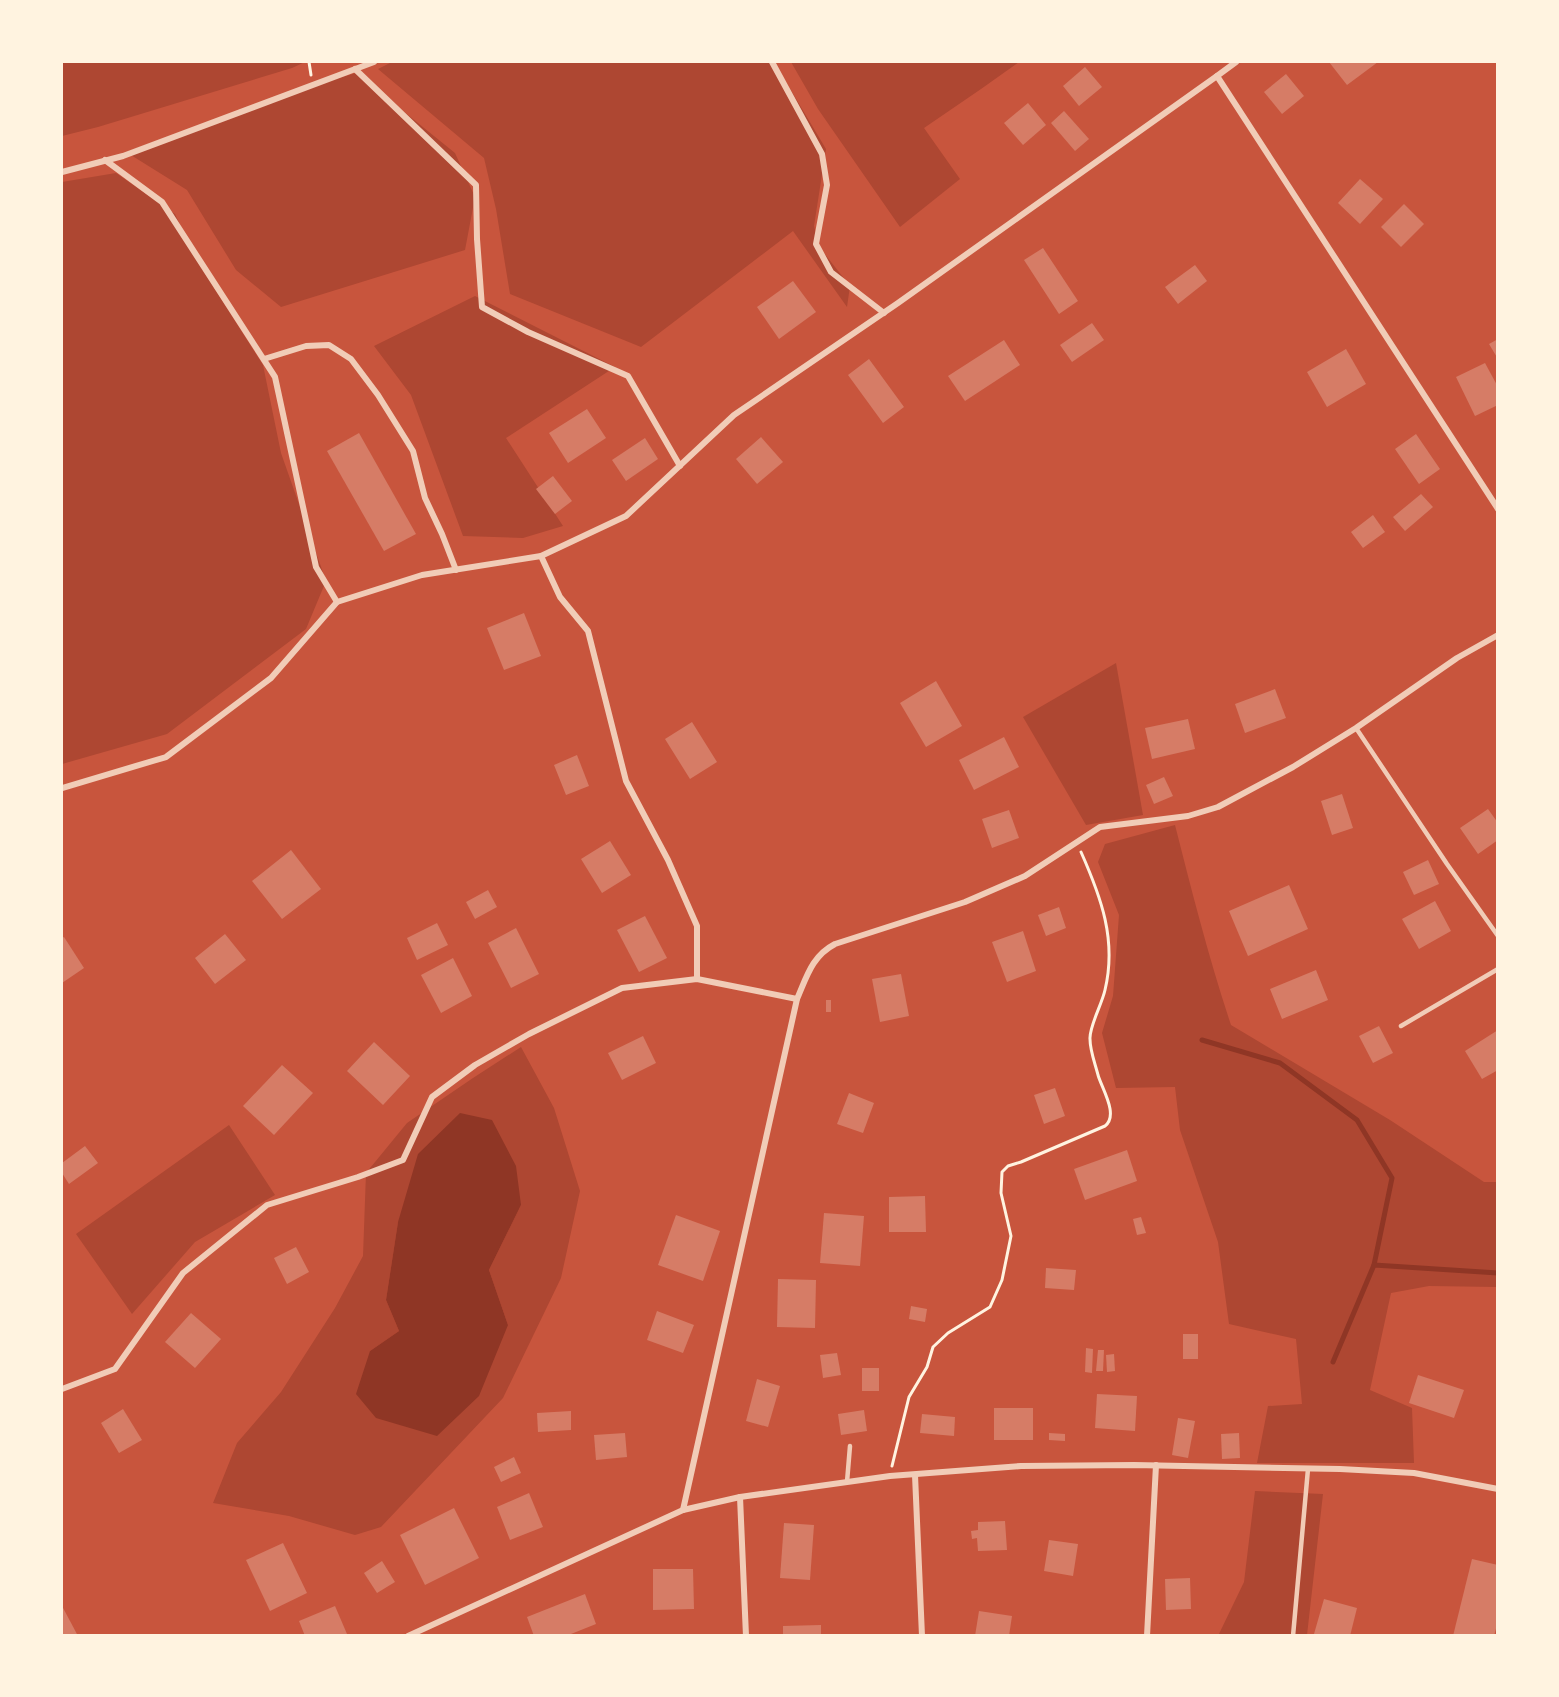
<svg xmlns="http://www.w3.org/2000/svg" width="1559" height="1697" font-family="'Fira Sans Condensed',sans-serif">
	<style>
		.green { fill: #ae4732; fill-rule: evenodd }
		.water { fill: #8f3625 }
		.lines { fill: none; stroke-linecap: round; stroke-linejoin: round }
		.stream { stroke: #8f3625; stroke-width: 5 }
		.building { fill: #d67c66 }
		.path { stroke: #fff3e0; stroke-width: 3 }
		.service { stroke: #f1ccb7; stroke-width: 4.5 }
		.minor { stroke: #f1ccb7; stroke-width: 6 }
	</style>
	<rect width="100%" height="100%" fill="#c8553d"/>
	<g class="green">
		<polygon points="62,62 305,62 292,68 98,127 62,136"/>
		<polygon points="392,62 774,62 826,149 814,226 820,248 850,286 847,307 793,231 641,347 510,294 496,209 484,158 378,69"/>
		<polygon points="791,62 1019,62 981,89 924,128 960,179 900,227 818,109"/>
		<polygon points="356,73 455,153 475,197 465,250 281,307 236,270 187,190 126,152 297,90"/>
		<polygon points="116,173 175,214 197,261 263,365 281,453 326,581 306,629 167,734 62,764 62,182"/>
		<polygon points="475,296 615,367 506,438 563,526 523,538 463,536 411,395 374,346"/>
		<polygon points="1116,663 1143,815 1086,825 1023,717"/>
		<path d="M1175 825C1192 892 1209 959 1231 1025L1390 1120 1484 1182H1497V1287L1429 1286 1391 1293 1370 1390 1412 1408 1414 1463H1257L1268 1406 1302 1404 1296 1339 1229 1324 1218 1242 1180 1130 1175 1087 1116 1088 1102 1033 1113 996 1119 915 1098 862 1105 844Z"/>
		<path d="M521 1047 554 1108 580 1191 561 1278 503 1398 381 1527 355 1535 289 1516 213 1503 237 1443 281 1392 335 1308 363 1256 366 1173 407 1123 473 1078ZM521 1205 489 1270 508 1325 370 1351 399 1331 386 1300 398 1222Z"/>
		<polygon points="229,1125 275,1195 195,1242 132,1314 76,1234"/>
		<polygon points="1255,1491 1323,1494 1307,1635 1218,1636 1244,1582"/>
	</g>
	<polygon class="water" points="460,1113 492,1120 516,1166 521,1205 489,1270 508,1325 479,1396 437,1436 376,1418 356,1394 370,1351 399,1331 386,1300 398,1222 418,1154"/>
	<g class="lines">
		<g class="stream">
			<polyline points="1202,1040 1280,1063 1357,1120 1392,1178 1374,1265"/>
			<polyline points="1333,1362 1374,1265 1498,1273"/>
		</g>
	</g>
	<g class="building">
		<polygon points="1329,62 1378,62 1347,85"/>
		<polygon points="1085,67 1102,87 1079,106 1063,86"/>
		<polygon points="1286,74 1304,96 1282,114 1264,92"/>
		<polygon points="1028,103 1046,125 1023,145 1004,123"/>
		<polygon points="1064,111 1089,139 1075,151 1051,123"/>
		<polygon points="1360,179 1383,199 1360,224 1338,203"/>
		<polygon points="1404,204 1424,224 1401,247 1381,227"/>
		<polygon points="1043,248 1078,301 1059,314 1024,260"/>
		<polygon points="1195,265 1207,281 1178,304 1165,287"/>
		<polygon points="793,281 816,312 779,339 757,307"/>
		<polygon points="1092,323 1104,340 1072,362 1060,345"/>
		<polygon points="1498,339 1498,359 1489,344"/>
		<polygon points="1004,340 1020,365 965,401 948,376"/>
		<polygon points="1346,349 1366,384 1327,407 1307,372"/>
		<polygon points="869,359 904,407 883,423 848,375"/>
		<polygon points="1485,363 1498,387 1498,405 1475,416 1456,377"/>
		<polygon points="587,409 606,438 568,463 549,433"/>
		<polygon points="359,433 416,534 384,551 327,451"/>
		<polygon points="1416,434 1440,469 1419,484 1395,449"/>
		<polygon points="761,437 783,462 757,484 736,459"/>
		<polygon points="645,438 658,459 626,481 612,460"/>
		<polygon points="553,476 572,501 555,514 536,489"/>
		<polygon points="1421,494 1433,507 1405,531 1393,517"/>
		<polygon points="1373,515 1385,532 1363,548 1351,532"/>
		<polygon points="524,613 541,656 504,670 487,628"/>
		<polygon points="936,681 962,726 926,747 900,703"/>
		<polygon points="1275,689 1286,718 1245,733 1235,704"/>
		<polygon points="1188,719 1195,749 1152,759 1145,728"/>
		<polygon points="692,722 717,762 690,779 665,739"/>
		<polygon points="1004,737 1019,767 974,790 959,760"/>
		<polygon points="577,755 589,786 566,795 554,765"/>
		<polygon points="1164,777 1173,796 1154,804 1146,785"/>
		<polygon points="1342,794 1353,828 1332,835 1321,801"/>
		<polygon points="1488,809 1498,823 1498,840 1478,854 1460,828"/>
		<polygon points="1009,810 1019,838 992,848 982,819"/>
		<polygon points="610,841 631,875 602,893 581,859"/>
		<polygon points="291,850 321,889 282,919 252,881"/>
		<polygon points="1428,860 1439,884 1414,895 1403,872"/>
		<polygon points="1289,885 1308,929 1248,956 1229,911"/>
		<polygon points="488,890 497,907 475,919 466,902"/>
		<polygon points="1435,901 1451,931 1419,949 1402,919"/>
		<polygon points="1059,907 1066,928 1046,936 1038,915"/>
		<polygon points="645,916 667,958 639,972 617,930"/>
		<polygon points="437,923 448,945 417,960 407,938"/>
		<polygon points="516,928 539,974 511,988 488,943"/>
		<polygon points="1023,931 1036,971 1007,982 992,942"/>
		<polygon points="225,934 246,960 215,984 195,958"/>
		<polygon points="64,937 84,968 62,983 62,938"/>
		<polygon points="453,958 472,996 441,1013 421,975"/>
		<polygon points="1316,970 1328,1000 1282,1019 1270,989"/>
		<polygon points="901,974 909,1016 880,1022 872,979"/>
		<rect x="826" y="1000" width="5" height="12"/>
		<polygon points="1379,1026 1393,1053 1373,1063 1359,1036"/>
		<polygon points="1498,1030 1498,1070 1482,1079 1465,1051"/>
		<polygon points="643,1036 656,1063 622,1080 608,1053"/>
		<polygon points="374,1042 410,1076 383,1105 347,1071"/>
		<polygon points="282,1065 313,1093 274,1135 243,1106"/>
		<polygon points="1055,1088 1065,1116 1044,1124 1034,1095"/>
		<polygon points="849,1093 874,1103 863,1133 837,1124"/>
		<polygon points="85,1146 98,1163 69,1184 62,1173 62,1163"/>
		<polygon points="1127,1150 1137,1181 1085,1200 1074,1169"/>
		<polygon points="925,1196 926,1232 889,1232 889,1197"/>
		<polygon points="824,1213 864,1216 860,1266 820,1263"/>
		<polygon points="676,1215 720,1231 703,1281 658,1265"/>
		<polygon points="1141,1217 1146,1233 1137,1235 1133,1219"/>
		<polygon points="296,1247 309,1272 287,1284 274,1258"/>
		<polygon points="1046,1268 1076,1270 1074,1290 1045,1288"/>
		<polygon points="778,1279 816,1280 815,1328 777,1327"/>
		<polygon points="911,1306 927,1309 925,1322 909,1319"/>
		<polygon points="657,1311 694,1325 683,1353 647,1340"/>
		<polygon points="191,1313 221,1339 195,1368 165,1342"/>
		<rect x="1183" y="1334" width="15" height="25"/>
		<polygon points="1086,1348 1093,1349 1092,1373 1085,1372"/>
		<polygon points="1098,1350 1104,1350 1103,1371 1096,1371"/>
		<polygon points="837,1353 841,1375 823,1378 820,1355"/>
		<polygon points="1114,1354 1115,1371 1107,1372 1106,1355"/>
		<rect x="862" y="1368" width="17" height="23"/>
		<polygon points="1418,1375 1464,1390 1454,1418 1409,1403"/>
		<polygon points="757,1379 780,1386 768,1427 746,1421"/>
		<polygon points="1097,1394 1137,1396 1135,1431 1095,1428"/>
		<rect x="994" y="1408" width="39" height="32"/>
		<polygon points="123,1409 142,1440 119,1453 101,1423"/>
		<polygon points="864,1410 867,1431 841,1435 838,1414"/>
		<polygon points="571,1411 571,1430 538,1432 537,1413"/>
		<polygon points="922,1414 955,1417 954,1436 920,1433"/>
		<polygon points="1178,1418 1195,1421 1188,1458 1172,1455"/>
		<polygon points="625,1433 627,1457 596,1460 594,1435"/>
		<polygon points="1049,1433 1065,1434 1065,1441 1049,1440"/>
		<polygon points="1239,1433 1240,1458 1222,1459 1221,1434"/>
		<polygon points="514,1457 521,1473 501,1482 494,1467"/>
		<polygon points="529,1493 543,1527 510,1540 497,1507"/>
		<polygon points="454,1508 479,1558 425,1585 400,1535"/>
		<polygon points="1005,1521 1007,1550 978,1551 977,1538 972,1539 971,1531 978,1530 978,1522"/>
		<polygon points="784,1523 814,1525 810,1580 780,1578"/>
		<polygon points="1049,1540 1078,1544 1073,1576 1044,1571"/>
		<polygon points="283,1543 307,1593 270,1611 246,1560"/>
		<polygon points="1472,1559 1498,1565 1498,1621 1494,1636 1453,1636"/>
		<polygon points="382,1561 395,1582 377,1593 364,1573"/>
		<polygon points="653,1569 693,1569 694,1609 653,1610"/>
		<polygon points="1190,1578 1191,1609 1166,1610 1165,1579"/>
		<polygon points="585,1594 596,1624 566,1636 534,1636 527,1617"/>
		<polygon points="1324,1599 1357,1608 1350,1636 1314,1634"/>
		<polygon points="62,1606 78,1636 62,1636"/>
		<polygon points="335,1606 347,1634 344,1636 305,1636 299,1621"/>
		<polygon points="979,1611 1012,1616 1009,1636 975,1636"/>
		<polygon points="821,1625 821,1636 783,1636 783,1626"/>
	</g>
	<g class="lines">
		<g class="path">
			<polyline points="309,62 311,75"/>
			<path d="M892 1466 909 1397 927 1367 933 1347 948 1333 990 1307 1002 1280 1011 1236 1001 1193 1002 1172 1008 1166 1021 1162 1105 1126C1119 1115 1102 1089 1098 1075 1095 1063 1090 1051 1090 1039 1089 1027 1102 1004 1105 990 1117 940 1101 897 1081 852"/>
		</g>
		<g class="service">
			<polyline points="1356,728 1447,864 1498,936"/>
			<polyline points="1401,1026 1498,969"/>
			<polyline points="847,1482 850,1446"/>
			<polyline points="1293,1636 1308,1469"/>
		</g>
		<g class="minor">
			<polyline points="772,62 822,154 827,185 816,244 831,272 884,313"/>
			<polyline points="355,69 476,185 477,239 482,307 528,332 628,376 680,466"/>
			<polyline points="1217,76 1498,509"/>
			<polyline points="105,160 162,202 275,377 316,567 337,602"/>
			<polyline points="62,172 123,156 374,62"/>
			<polyline points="264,359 306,346 329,345 351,359 378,395 413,451 425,498 442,534 456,570"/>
			<polyline points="541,556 560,597 588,631 626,781 668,860 697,926 697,979"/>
			<polyline points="62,788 166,757 271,678 337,602 422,575 541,556 626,516 734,415 898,303 1217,76 1236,62"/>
			<polyline points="62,1389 115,1369 183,1273 267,1205 358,1177 403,1160 432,1097 475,1065 529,1034 622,988 697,979 797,999"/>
			<polyline points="915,1475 922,1636"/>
			<polyline points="740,1497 746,1636"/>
			<path d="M683 1510 797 999C807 976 812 956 835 944L965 902 1025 876 1100 827 1188 816 1218 807 1293 767 1356 728 1457 658 1498 635"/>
			<polyline points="408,1636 683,1510 740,1497 890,1476 1021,1466 1134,1465 1340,1469 1414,1473 1498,1489"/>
			<polyline points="1147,1636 1156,1465"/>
		</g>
	</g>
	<rect width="1559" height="1697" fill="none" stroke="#fff3e0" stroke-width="126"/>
</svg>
